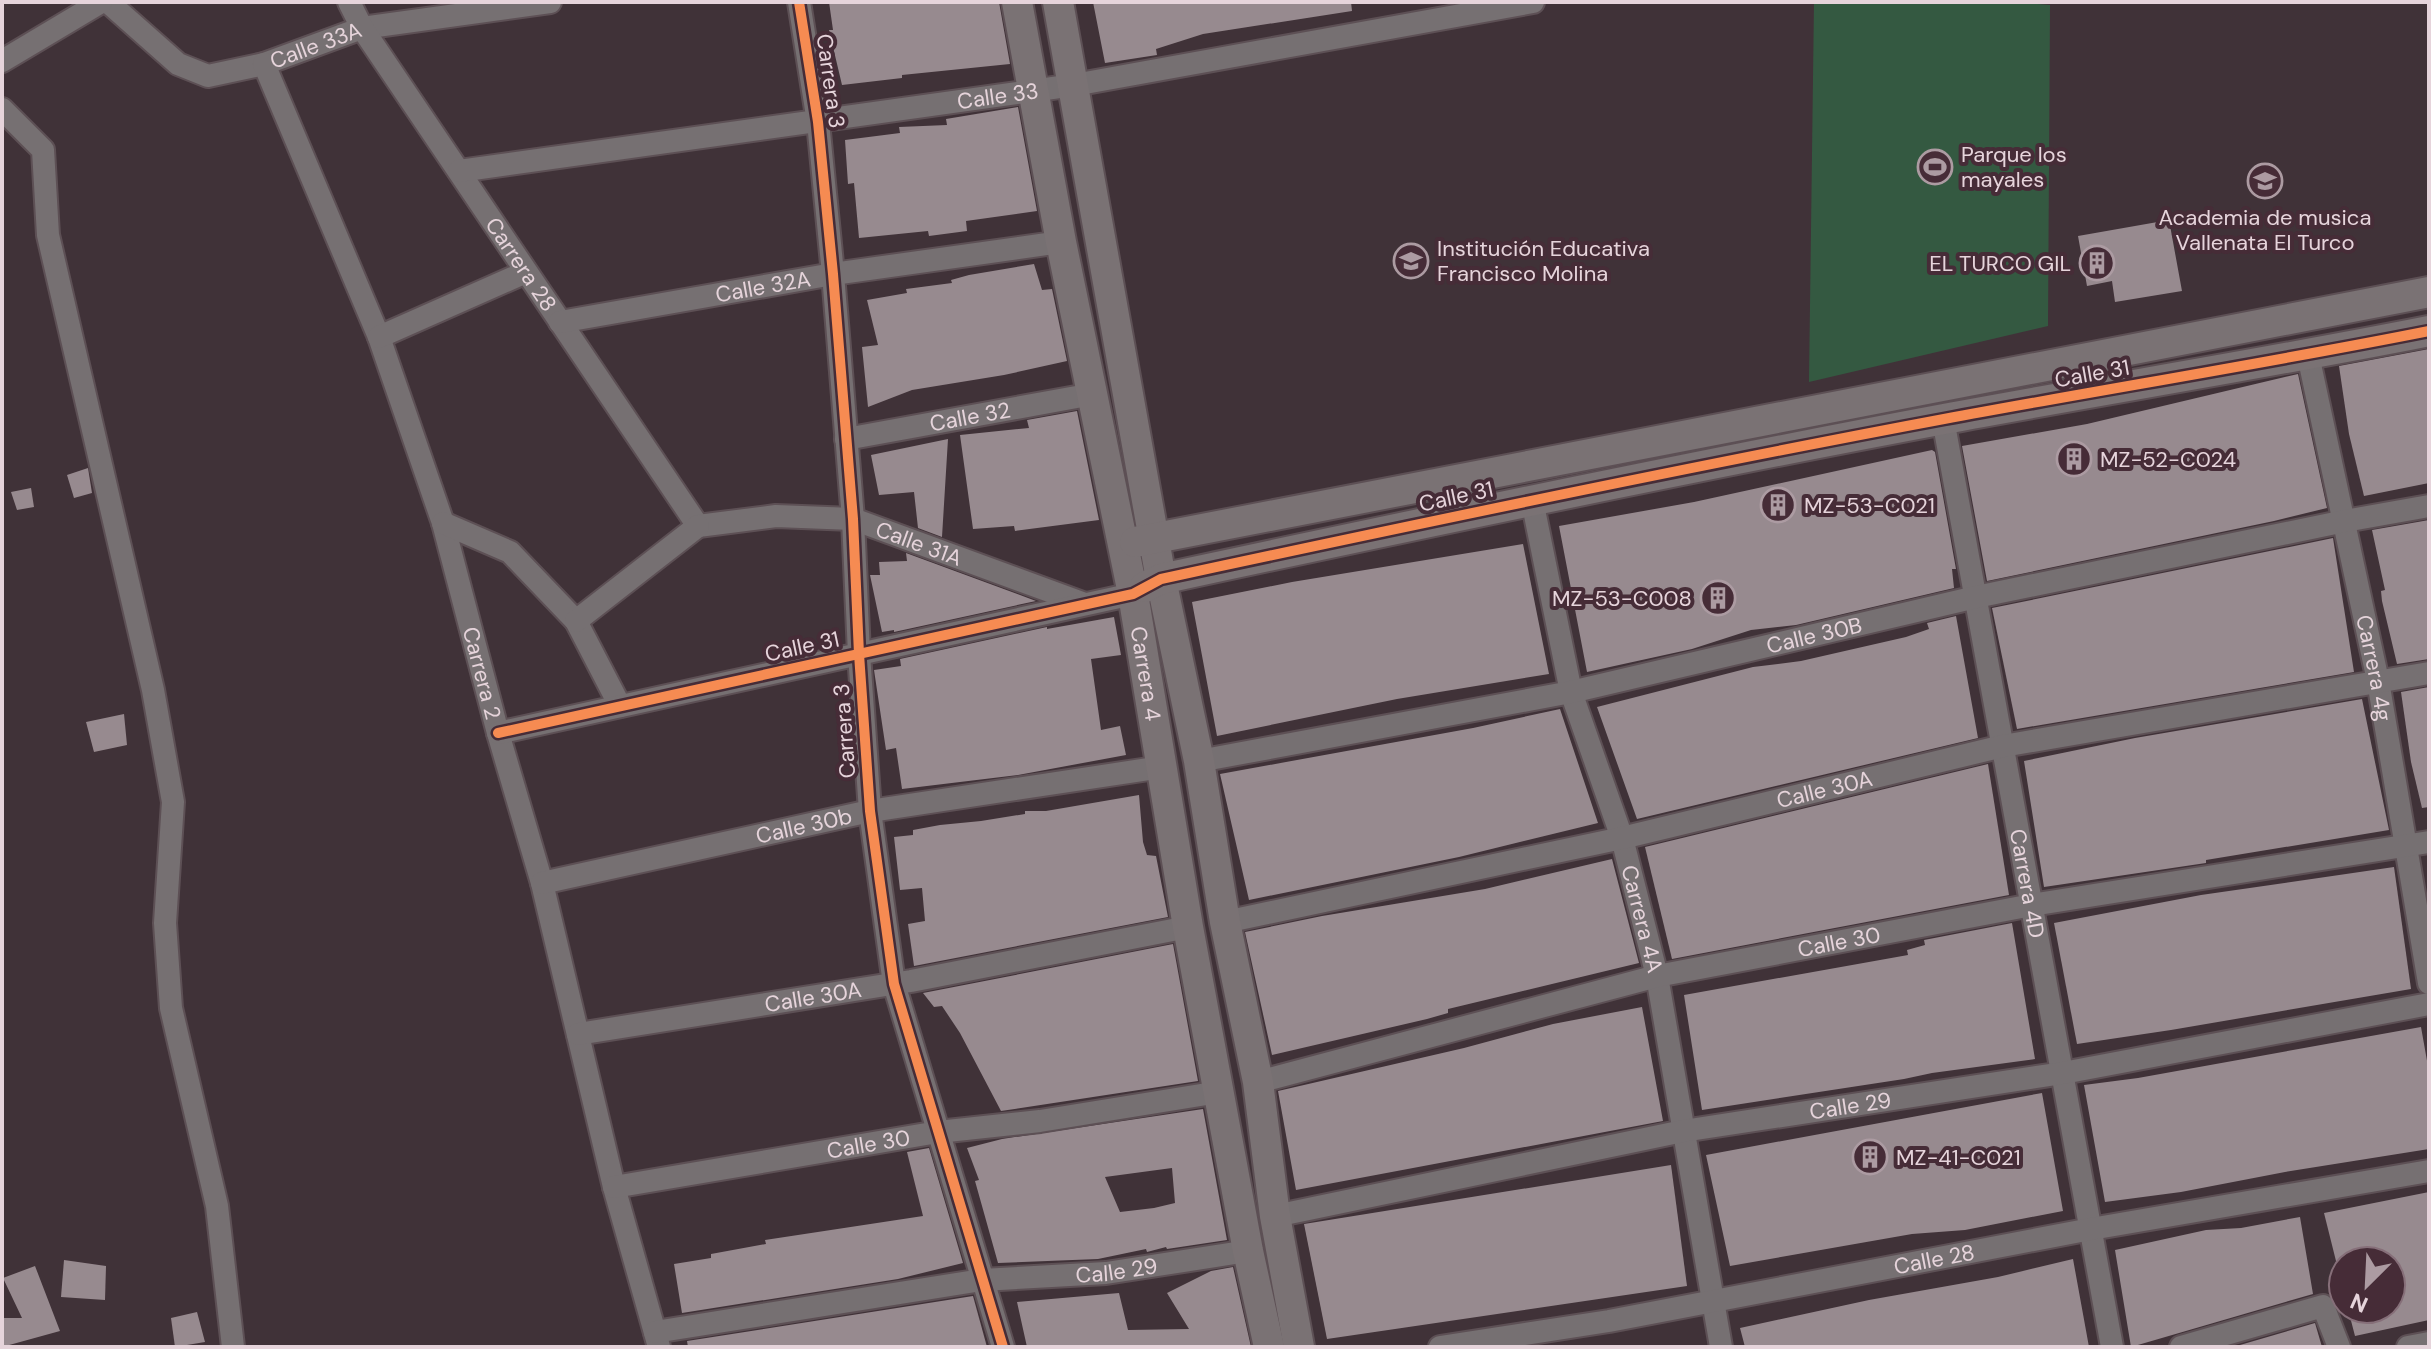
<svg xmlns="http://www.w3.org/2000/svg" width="2431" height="1349" font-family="'DM Sans',sans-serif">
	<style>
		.green { fill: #345941 }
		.building { fill: #978a8f; fill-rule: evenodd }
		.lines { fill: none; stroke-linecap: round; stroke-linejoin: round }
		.street-casing { stroke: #5d5055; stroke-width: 26 }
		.secondary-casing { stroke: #5d5055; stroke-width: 34 }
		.street { stroke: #767072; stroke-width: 22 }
		.secondary { stroke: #7a7274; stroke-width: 30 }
		.cycleway-casing { stroke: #462c37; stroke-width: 15 }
		.cycleway { stroke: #f68b52; stroke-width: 10 }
		.labels { text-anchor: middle; stroke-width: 8; stroke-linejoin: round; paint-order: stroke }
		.street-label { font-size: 22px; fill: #e6d4db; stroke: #462c37 }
		.poi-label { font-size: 22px; fill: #e6d4db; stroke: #462c37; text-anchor: start }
	</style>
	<rect width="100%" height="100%" fill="#403238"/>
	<polygon class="green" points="1814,2 2014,2 2050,5 2048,326 1809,382"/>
	<g class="building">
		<polygon points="829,2 999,2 1010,64 902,75 902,78 842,85 829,30 833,30"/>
		<polygon points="1093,2 1351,2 1352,11 1203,34 1156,49 1157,55 1105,63"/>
		<polygon points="1018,107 1037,211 966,221 967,231 929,236 928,231 859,238 854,183 848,184 845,140 900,133 899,127 947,125 946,119"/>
		<polygon points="2169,220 2182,291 2115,302 2112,281 2087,286 2078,236"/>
		<polygon points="1034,264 1042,290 1052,289 1067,361 1004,375 912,390 868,407 862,347 878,345 867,300 907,293 906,289 952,283 951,280 969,275"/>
		<polygon points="2429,349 2429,483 2364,496 2349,434 2339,366"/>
		<polygon points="2298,374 2327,508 2274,521 1987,581 1962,446 2087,424"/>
		<polygon points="1077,411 1099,520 1015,531 1014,526 973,529 960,435 1029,428 1027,420"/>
		<polygon points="948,439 942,537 918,528 914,492 879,495 871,455"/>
		<polygon points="1932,450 1935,452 1956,569 1952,569 1954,588 1796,625 1751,630 1692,649 1587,672 1559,526 1694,502"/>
		<polygon points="88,468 92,493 74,498 67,475"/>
		<polygon points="31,488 34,507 17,510 11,492"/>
		<polygon points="2429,520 2429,659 2397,664 2382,601 2381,591 2385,590 2372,530"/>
		<polygon points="2333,538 2354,672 2017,729 1992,608"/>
		<polygon points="1523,544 1549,674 1397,699 1217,736 1192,602 1292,582"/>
		<polygon points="906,553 1036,601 894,632 894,630 882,632 870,575 880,575 879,562 907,561"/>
		<polygon points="1956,616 1978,738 1637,819 1597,707 1753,667 1801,661 1906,637 1929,629 1927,623"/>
		<polygon points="1114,617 1121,655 1091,659 1101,730 1120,726 1126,755 1018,775 902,789 896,748 886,750 874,670 901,666 900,659 1047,627 1047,629"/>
		<polygon points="2429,687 2429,807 2422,808 2411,762 2401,692"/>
		<polygon points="2362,699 2389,830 2206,860 2206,863 2044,887 2024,761 2135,738"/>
		<polygon points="1560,709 1598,823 1459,857 1249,900 1220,774 1473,728"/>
		<polygon points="124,714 127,745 94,752 86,722"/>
		<polygon points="1988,764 2009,895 1672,959 1645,847"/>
		<polygon points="1139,795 1143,842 1147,855 1156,856 1168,917 914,966 908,924 925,921 922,888 900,890 894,837 913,835 913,830 940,825 981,821 1025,814 1025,811 1046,811"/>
		<polygon points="1612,859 1639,963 1448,1009 1448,1013 1427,1019 1272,1055 1245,932 1322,916 1485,889"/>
		<polygon points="2394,867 2411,989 2171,1030 2077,1044 2054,923 2201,895"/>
		<polygon points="2012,923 2035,1059 1932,1073 1904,1079 1702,1110 1684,995 1908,955 1907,950 1925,945 1924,940"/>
		<polygon points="1173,944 1198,1081 1001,1111 960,1033 942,1006 934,1007 923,993"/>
		<polygon points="1642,1007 1663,1121 1296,1190 1278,1091 1464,1048 1553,1024"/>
		<polygon points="2421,1027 2429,1072 2429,1149 2285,1172 2181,1192 2105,1202 2084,1085 2138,1078"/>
		<polygon points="2042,1093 2063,1211 1965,1230 1912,1234 1730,1266 1706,1155"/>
		<path d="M1203 1109 1227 1240 1167 1249 1166 1247 1147 1252 1146 1249 1098 1259 998 1263 975 1181 979 1180 967 1148 1002 1139ZM1172 1168 1175 1203 1154 1208 1120 1212 1105 1177Z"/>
		<polygon points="929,1148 963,1263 898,1279 682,1313 674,1264 711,1258 711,1254 766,1244 765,1240 923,1216 907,1152"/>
		<polygon points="1671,1165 1687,1286 1327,1339 1304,1224"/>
		<polygon points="2429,1192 2429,1320 2355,1336 2348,1309 2391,1309 2391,1261 2336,1261 2324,1213"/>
		<polygon points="2300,1217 2313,1294 2131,1347 2115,1250 2206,1230 2241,1228"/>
		<polygon points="2073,1259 2089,1347 1745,1347 1740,1328 1869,1300 1998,1277"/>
		<polygon points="64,1260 106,1266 105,1300 61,1297"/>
		<polygon points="35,1266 60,1331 2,1347 2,1318 22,1318 3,1278"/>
		<polygon points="1233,1267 1251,1347 1027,1347 1017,1302 1119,1293 1128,1330 1189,1329 1167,1293 1211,1271"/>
		<polygon points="973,1296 987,1347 688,1347 687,1341"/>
		<polygon points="197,1312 205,1342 175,1347 171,1318"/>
		<polygon points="2315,1323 2322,1347 2240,1347 2240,1345"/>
	</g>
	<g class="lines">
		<g class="street-casing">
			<g id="street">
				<path id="s1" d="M108 2 178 64 208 76 264 64 362 28 550 2"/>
				<path id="s2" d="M349 2 362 28 698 526"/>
				<polyline points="799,2 818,122 833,274 853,519 859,654 870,811 894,984 1003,1347"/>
				<polyline points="2,61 101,2"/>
				<path id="s3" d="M264 64 379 337 443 523 498 733 542 883 614 1187 659 1347"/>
				<polyline points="2,109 43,150 48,235 153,690 173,802 165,923 171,1008 217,1206 233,1347"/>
				<path id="s4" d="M459 171 1074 85 1533 2"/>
				<path id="s5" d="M560 322 833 274 1061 242"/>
				<polyline points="379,337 526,272"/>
				<path id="s6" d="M2308 355 2378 681 2429 983"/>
				<path id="s7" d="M1943 419 2112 1347"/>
				<path id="s8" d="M846 439 1093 394"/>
				<path id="s9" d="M1532 500 1571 692 1622 838 1657 976 1721 1347"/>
				<polyline points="443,523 510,552 576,621 620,706"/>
				<path id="s10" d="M698 526 776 516 853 519 1085 604"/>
				<polyline points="576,621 698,526"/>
				<polyline points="498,733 1133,594"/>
				<path id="s11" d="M1199 761 1571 692 1976 597 2345 521 2429 506"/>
				<path id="s12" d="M542 883 870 811 1162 767"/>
				<path id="s13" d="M1225 922 1622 838 2003 746 2429 673"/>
				<path id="s14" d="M578 1034 911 981 1188 927"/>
				<path id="s15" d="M1258 1082 1657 976 2032 905 2429 842"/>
				<path id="s16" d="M614 1187 938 1132 1040 1121 1219 1092"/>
				<path id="s17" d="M1275 1216 1683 1131 2063 1073 2429 1004"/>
				<path id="s18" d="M655 1332 982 1280 1106 1273 1248 1251"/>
				<path id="s19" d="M1440 1347 1609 1321 2091 1229 2429 1171"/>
				<polyline points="2181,1347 2323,1306 2339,1347"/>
				<polyline points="2408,1347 2429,1343"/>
			</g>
		</g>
		<g class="secondary-casing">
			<g id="secondary">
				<path id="s20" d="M1017 2 1061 242 1133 594 1188 927 1248 1251 1269 1347"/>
				<polyline points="1058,2 1161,579 1199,761 1225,922 1258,1082 1275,1216 1299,1347"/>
				<polyline points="1135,542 2429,292"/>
				<path d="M1145 587 1161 579C1421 523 1682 468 1944 419 2105 389 2268 363 2429 331"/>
			</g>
		</g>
		<use href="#street" class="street"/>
		<use href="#secondary" class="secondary"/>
		<g class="cycleway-casing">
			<g id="cycleway">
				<polyline points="799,2 818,122 833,274 853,519 859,654 870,811 894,984 1003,1347"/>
				<path d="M498 733 1133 594 1161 579C1421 523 1682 468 1944 419 2105 389 2268 363 2429 331"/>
			</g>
		</g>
		<use href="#cycleway" class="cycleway"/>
	</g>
	<defs>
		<g id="stadium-ring" transform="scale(1.8)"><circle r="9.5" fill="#462c37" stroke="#ac9ba2" stroke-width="1.5"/><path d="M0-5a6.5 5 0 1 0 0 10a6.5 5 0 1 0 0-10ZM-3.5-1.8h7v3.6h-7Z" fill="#ac9ba2"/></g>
		<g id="school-ring" transform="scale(1.8)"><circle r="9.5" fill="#462c37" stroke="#ac9ba2" stroke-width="1.5"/><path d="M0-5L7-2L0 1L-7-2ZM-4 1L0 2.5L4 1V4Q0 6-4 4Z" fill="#ac9ba2"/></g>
		<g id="building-ring" transform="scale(1.8)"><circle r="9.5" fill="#462c37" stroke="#ac9ba2" stroke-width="1.5"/><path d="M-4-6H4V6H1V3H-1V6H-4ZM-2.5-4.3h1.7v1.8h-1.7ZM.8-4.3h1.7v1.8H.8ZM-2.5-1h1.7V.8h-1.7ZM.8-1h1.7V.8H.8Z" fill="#ac9ba2"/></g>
	</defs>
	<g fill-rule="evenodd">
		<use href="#stadium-ring" x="1935" y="167"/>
		<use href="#school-ring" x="2265" y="181"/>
		<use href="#school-ring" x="1411" y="261"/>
		<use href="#building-ring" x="2097" y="263"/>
		<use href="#building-ring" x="2074" y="459"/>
		<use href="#building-ring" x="1778" y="505"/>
		<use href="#building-ring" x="1718" y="598"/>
		<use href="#building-ring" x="1870" y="1157"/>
	</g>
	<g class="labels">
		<g class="street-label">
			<text dy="8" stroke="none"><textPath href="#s1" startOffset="238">Calle 33A</textPath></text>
			<text transform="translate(831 81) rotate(82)" y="8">Carrera 3</text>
			<text dy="8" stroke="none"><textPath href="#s4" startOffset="544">Calle 33</textPath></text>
			<text dy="8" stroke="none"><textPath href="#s2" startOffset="314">Carrera 28</textPath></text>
			<text dy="8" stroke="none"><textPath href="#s5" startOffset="206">Calle 32A</textPath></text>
			<text transform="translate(2092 373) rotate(-10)" y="8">Calle 31</text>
			<text dy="8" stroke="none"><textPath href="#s8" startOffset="126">Calle 32</textPath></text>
			<text transform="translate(1456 496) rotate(-12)" y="8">Calle 31</text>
			<text dy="8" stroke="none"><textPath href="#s10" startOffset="226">Calle 31A</textPath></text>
			<text dy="8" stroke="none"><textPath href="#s11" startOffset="628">Calle 30B</textPath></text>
			<text transform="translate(802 646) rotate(-12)" y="8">Calle 31</text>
			<text dy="8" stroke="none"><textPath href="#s6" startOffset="320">Carrera 4g</textPath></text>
			<text dy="8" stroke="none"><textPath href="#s3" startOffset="648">Carrera 2</textPath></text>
			<text dy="8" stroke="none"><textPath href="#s20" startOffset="684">Carrera 4</textPath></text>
			<text transform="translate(844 731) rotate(-94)" y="8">Carrera 3</text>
			<text dy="8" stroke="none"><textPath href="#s13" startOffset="614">Calle 30A</textPath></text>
			<text dy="8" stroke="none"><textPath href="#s12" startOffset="268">Calle 30b</textPath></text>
			<text dy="8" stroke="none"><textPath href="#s7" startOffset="472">Carrera 4D</textPath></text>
			<text dy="8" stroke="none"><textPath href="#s9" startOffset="434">Carrera 4A</textPath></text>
			<text dy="8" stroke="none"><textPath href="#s15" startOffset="598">Calle 30</textPath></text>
			<text dy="8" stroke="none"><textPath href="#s14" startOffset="238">Calle 30A</textPath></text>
			<text dy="8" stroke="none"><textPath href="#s17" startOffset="586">Calle 29</textPath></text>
			<text dy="8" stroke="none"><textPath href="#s16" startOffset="258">Calle 30</textPath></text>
			<text dy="8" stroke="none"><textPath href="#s19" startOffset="502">Calle 28</textPath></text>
			<text dy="8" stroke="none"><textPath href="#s18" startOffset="466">Calle 29</textPath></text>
		</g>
		<g class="poi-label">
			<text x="1961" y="162">Parque los<tspan x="1961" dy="25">mayales</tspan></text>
			<text x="2265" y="225" text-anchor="middle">Academia de musica<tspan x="2265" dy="25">Vallenata El Turco</tspan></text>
			<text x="1437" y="256">Institución Educativa<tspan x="1437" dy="25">Francisco Molina</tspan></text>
			<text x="2071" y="271" text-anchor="end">EL TURCO GIL</text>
			<text x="2100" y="467">MZ-52-C024</text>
			<text x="1804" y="513">MZ-53-C021</text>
			<text x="1692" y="606" text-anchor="end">MZ-53-C008</text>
			<text x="1896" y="1165">MZ-41-C021</text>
		</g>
	</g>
	<rect width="2431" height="1349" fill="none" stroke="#e6d4db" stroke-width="8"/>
	<g transform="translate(2367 1285) rotate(204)"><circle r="38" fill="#462c37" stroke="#866f79" stroke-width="2"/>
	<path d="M0-6L14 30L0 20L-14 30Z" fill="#ac9ba2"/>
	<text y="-12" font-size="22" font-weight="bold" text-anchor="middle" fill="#e6d4db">N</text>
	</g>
</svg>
